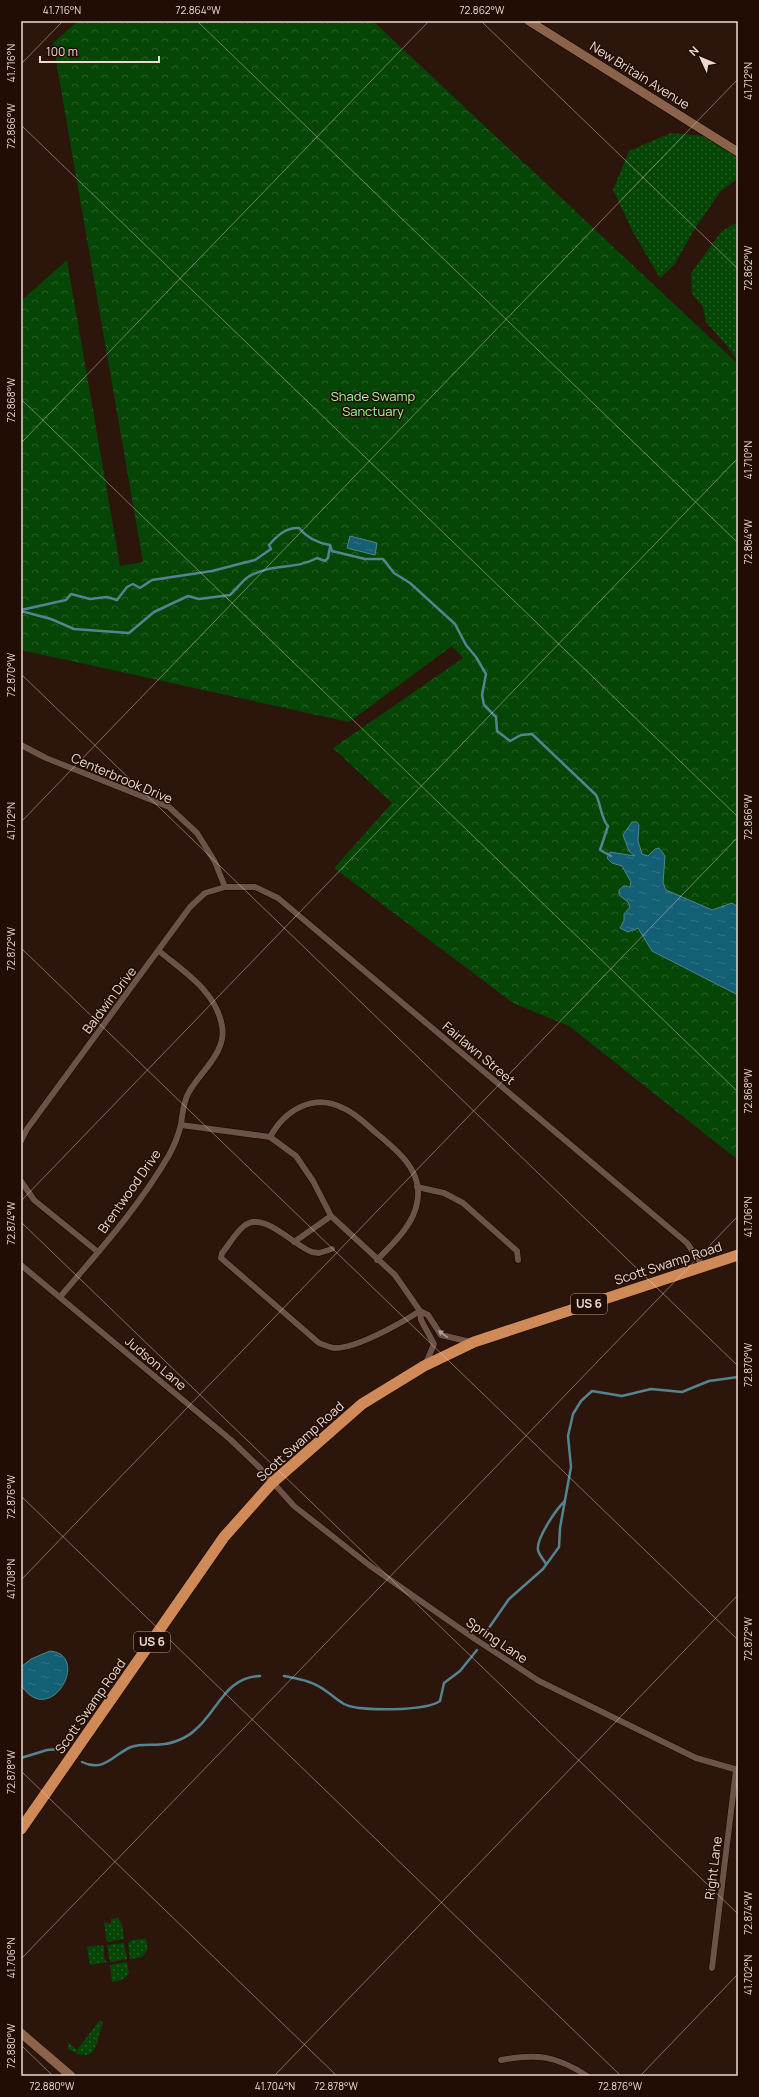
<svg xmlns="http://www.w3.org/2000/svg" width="759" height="2097" font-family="Manrope,sans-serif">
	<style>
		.grass { fill: url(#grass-dots) }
		.park { fill: url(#park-crowns) }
		.water { fill: url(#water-ripples); stroke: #548490 }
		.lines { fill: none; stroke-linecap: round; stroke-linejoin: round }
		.stream { stroke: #548490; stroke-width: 2.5 }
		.street-casing { stroke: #130200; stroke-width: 7 }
		.secondary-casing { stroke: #130200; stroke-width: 10 }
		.highway-casing { stroke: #130200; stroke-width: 12 }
		.street { stroke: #6d5246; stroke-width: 6 }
		.secondary { stroke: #8b634b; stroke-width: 9 }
		.highway { stroke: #d08a58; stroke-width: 11 }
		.oneway { fill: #b29d93 }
		.ticks { fill: none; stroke: #eadad2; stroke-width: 1; stroke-opacity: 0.45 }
		.labels { text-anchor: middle; stroke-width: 3; stroke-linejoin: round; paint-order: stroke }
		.shield { fill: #220d04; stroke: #ae9c94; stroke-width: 1 }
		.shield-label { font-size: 12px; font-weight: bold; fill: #eadad2 }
		.street-label { font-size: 13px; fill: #eadad2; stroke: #220d04 }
		.park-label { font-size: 13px; fill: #a0fb99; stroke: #220d04 }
		.neatline { fill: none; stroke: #eadad2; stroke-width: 1.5 }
		.ticks-label { font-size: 10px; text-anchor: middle; fill: #eadad2 }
	</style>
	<defs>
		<pattern id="grass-dots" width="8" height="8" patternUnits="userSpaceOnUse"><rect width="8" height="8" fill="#054505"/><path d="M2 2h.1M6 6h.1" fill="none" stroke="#2a5f29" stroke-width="1.8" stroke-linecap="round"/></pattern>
		<pattern id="park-crowns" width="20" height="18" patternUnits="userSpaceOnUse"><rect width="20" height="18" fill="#054505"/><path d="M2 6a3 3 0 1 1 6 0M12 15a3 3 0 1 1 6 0" fill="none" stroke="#2a5f29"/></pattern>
		<pattern id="water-ripples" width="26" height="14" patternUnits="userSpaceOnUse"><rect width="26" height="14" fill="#135f74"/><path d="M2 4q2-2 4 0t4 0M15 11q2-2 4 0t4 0" fill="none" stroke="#367587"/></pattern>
	</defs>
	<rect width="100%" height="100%" fill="#2c160b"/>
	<g class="grass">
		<polygon points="671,133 715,137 738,152 738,178 720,192 694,230 674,265 660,278 633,232 613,190 629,151"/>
		<polygon points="738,222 738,362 727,346 706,322 703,307 692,294 691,273 722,231"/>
		<polygon points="118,1918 122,1925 124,1939 107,1942 104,1922 111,1924 111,1919"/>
		<polygon points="144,1939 146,1939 148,1949 142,1957 130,1959 128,1943 132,1940"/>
		<polygon points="124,1943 127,1959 110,1962 107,1945"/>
		<polygon points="104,1945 104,1958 107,1962 90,1965 87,1947"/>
		<polygon points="127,1962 129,1974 122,1980 112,1982 110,1965"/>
		<path d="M100 2020 103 2023C95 2043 99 2066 68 2049V2042L77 2050Z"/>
	</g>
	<polygon class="park" points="78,21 373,21 738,364 738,1160 569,1026 513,1003 334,868 392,803 333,748 463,658 452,646 349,722 21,650 21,301 67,260 120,566 143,562 53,43"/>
	<g class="water">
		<polygon points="350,536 377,543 375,555 347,548"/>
		<polygon points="632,822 637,822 639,825 638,841 642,854 648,856 655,849 659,848 665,856 663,883 666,890 712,910 732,903 738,907 738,995 652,951 638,928 628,932 620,928 624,921 624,914 630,907 628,902 619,895 619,890 624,886 630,887 631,882 622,866 612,863 607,858 610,852 635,856 629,851 623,835"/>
		<path d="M50 1651C92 1655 50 1730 21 1685V1667L31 1659Z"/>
	</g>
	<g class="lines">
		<g class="stream">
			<path d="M21 610 66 600 71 594 90 599 107 597 117 600 127 587 133 584 140 588 152 580 212 571 243 563 255 560 271 549 269 545C277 536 286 527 299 528 307 538 318 543 330 545L332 551 365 559H383L394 573 410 583 455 624 466 645 476 657 486 674 482 695 484 705 496 717 497 731 510 741 521 735 532 734 596 795C601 804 601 819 608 826L600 850 611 856"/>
			<path d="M21 611 51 619 74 629 129 633 154 612 188 596 199 599 230 595C235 591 243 580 248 577 271 563 296 570 317 558L325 561 328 558 330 547"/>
			<path d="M546 1564C544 1560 539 1555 538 1550 536 1539 556 1509 565 1501"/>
			<polyline points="484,1635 509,1599 543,1569 559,1547 560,1528 571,1467 568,1436 573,1414 581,1401 592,1391 622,1396 651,1389 682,1392 709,1381 738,1377"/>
			<path d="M284 1676C299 1679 313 1681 326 1691 332 1695 337 1700 344 1704 359 1712 426 1711 440 1701L444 1683 460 1671 477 1650"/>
			<polyline points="21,1758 47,1750 59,1749"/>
			<path d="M82 1762C104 1773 114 1754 131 1747 143 1743 153 1746 165 1744 174 1743 188 1737 195 1730 218 1711 225 1677 260 1676"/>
		</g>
		<g class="street-casing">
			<g id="street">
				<polyline points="21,745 46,758 169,807 197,833 215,862 225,887"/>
				<polyline points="181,1125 270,1137 296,1156 313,1181 331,1216 395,1275 420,1311 428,1315 441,1335 471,1342"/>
				<path d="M270 1137C285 1110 313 1093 343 1108 355 1113 365 1123 375 1132 397 1150 424 1171 417 1203 413 1226 392 1244 377 1260"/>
				<polyline points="21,1141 27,1129 190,907 205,893 225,887 255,887 278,898 687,1243 703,1266"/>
				<polyline points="21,1181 34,1200 98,1252"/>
				<polyline points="417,1187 444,1193 463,1203 517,1251 518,1260"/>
				<polyline points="294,1242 331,1216"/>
				<path d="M332 1249 319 1253 312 1252C293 1245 263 1210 244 1226 235 1233 229 1245 222 1253L221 1258 319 1343C324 1345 329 1347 334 1348 356 1349 401 1323 420 1311"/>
				<polyline points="21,1265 231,1440 259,1467 294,1506 369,1565 475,1639 539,1681 696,1758 738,1770"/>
				<path d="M60 1297C98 1252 139 1207 169 1155 174 1146 179 1133 181 1124 183 1112 183 1102 189 1092 201 1071 227 1052 222 1026 216 991 184 972 159 951"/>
				<polyline points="420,1311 421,1320 434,1344 426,1363"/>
				<polyline points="712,1968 736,1770"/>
				<path d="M501 2060C537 2053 557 2056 587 2076"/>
			</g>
		</g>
		<g class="secondary-casing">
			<g id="secondary">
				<polyline points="529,21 738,152"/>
				<polyline points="21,2033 71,2076"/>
			</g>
		</g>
		<g class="highway-casing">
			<polyline id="highway" points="21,1829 224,1537 272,1483 362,1404 424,1366 474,1342 738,1255"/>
		</g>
		<use href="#street" class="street"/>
		<use href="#secondary" class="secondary"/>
		<use href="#highway" class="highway"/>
	</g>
	<defs><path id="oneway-solid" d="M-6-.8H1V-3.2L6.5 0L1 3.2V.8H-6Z"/></defs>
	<use class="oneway" href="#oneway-solid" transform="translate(443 1334) rotate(-144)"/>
	<path class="ticks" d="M197 21 738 543M481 21 738 269M21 64 63 21M21 125 738 817M21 399 738 1092M21 443 429 21M21 674 738 1366M21 822 738 79M21 948 738 1640M21 1201 738 458M21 1222 738 1914M21 1496 621 2076M21 1580 738 837M21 1771 337 2076M21 1959 738 1216M21 2045 53 2076M274 2076 738 1595M640 2076 738 1974"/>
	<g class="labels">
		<g class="shield">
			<rect x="571" y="1294" width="36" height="20" rx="3"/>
			<rect x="134" y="1632" width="36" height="20" rx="3"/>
		</g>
		<g class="shield-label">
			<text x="589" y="1308">US 6</text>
			<text x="152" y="1646">US 6</text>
		</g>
		<g class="street-label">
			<text transform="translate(640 75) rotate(32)" y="5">New Britain Avenue</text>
			<text transform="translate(122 778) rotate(23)" y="5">Centerbrook Drive</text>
			<text transform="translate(109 1000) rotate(-53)" y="5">Baldwin Drive</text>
			<text transform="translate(479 1053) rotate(40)" y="5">Fairlawn Street</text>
			<text transform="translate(129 1191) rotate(-55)" y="5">Brentwood Drive</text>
			<text transform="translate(668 1263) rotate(-18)" y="5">Scott Swamp Road</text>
			<text transform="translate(156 1363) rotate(40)" y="5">Judson Lane</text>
			<text transform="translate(300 1441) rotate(-42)" y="5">Scott Swamp Road</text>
			<text transform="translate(497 1640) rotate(34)" y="5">Spring Lane</text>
			<text transform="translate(90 1706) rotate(-55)" y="5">Scott Swamp Road</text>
			<text transform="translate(713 1868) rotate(-83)" y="5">Right Lane</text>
		</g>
		<g class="park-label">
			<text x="373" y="401">Shade Swamp<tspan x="373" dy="15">Sanctuary</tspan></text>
		</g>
	</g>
	<rect width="759" height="2097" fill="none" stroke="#220d04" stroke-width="44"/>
	<g transform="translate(701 58) rotate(314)" stroke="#220d04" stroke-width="3" paint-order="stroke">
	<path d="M0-3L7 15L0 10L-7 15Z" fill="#eadad2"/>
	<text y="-6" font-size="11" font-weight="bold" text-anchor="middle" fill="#eadad2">N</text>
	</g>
	<path d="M40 56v6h119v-6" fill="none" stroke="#eadad2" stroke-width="2"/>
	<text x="46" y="56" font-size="12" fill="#eadad2" stroke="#220d04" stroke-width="3" paint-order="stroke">100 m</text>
	<rect x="22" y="22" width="715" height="2053" class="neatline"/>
	<g class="ticks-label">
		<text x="62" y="14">41.716°N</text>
		<text x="198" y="14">72.864°W</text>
		<text x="482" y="14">72.862°W</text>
		<text transform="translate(11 63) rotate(-90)" y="4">41.716°N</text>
		<text transform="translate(748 81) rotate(-90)" y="4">41.712°N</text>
		<text transform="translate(11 126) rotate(-90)" y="4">72.866°W</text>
		<text transform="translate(748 268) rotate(-90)" y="4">72.862°W</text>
		<text transform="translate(11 400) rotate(-90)" y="4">72.868°W</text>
		<text transform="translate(748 460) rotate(-90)" y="4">41.710°N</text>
		<text transform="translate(748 542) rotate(-90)" y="4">72.864°W</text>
		<text transform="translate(11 675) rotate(-90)" y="4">72.870°W</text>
		<text transform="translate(748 817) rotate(-90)" y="4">72.866°W</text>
		<text transform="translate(11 821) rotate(-90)" y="4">41.712°N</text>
		<text transform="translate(11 949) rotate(-90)" y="4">72.872°W</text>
		<text transform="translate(748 1091) rotate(-90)" y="4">72.868°W</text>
		<text transform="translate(748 1217) rotate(-90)" y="4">41.706°N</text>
		<text transform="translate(11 1223) rotate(-90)" y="4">72.874°W</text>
		<text transform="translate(748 1365) rotate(-90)" y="4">72.870°W</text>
		<text transform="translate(11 1497) rotate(-90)" y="4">72.876°W</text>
		<text transform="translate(11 1579) rotate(-90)" y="4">41.708°N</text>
		<text transform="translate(748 1639) rotate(-90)" y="4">72.872°W</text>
		<text transform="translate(11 1772) rotate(-90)" y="4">72.878°W</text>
		<text transform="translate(748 1913) rotate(-90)" y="4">72.874°W</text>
		<text transform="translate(11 1958) rotate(-90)" y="4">41.706°N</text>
		<text transform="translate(748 1975) rotate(-90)" y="4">41.702°N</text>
		<text transform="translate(11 2046) rotate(-90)" y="4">72.880°W</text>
		<text x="52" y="2090">72.880°W</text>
		<text x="275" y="2090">41.704°N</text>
		<text x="336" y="2090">72.878°W</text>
		<text x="620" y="2090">72.876°W</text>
	</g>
</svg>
